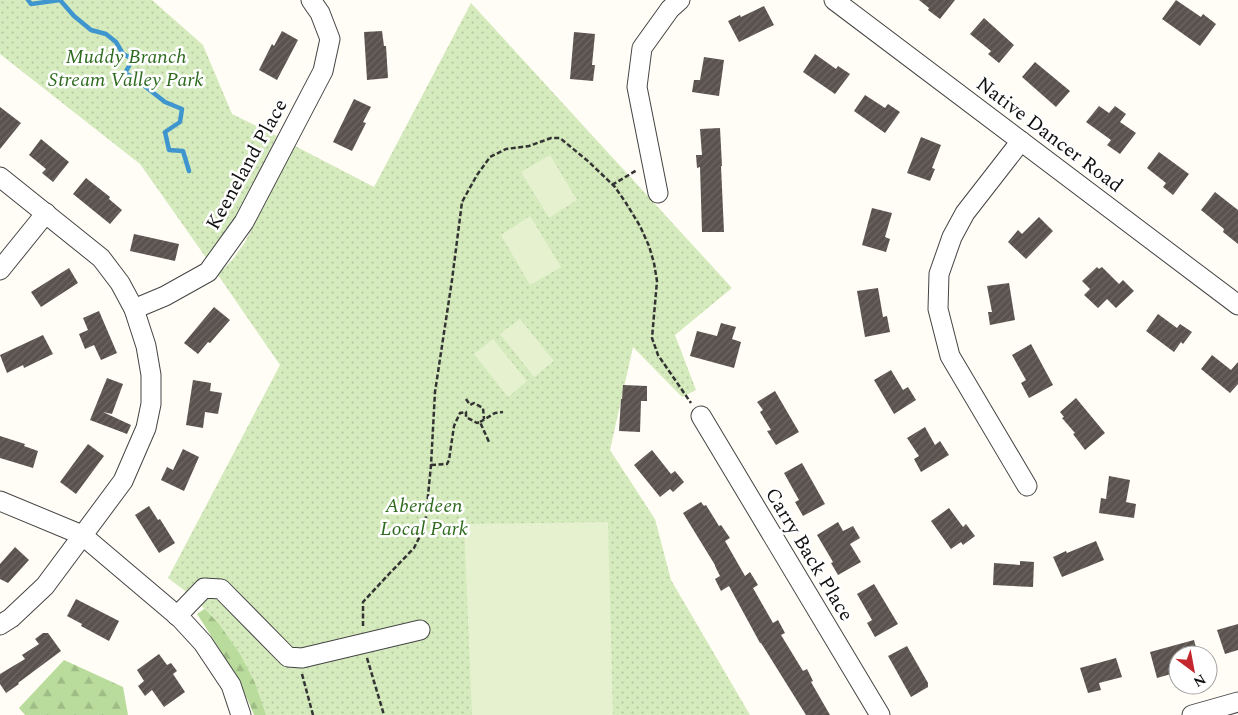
<svg xmlns="http://www.w3.org/2000/svg" width="1238" height="715" font-family="Spectral,serif">
	<style>
		.forest { fill: url(#forest-firs) }
		.park { fill: url(#park-dots) }
		.pitch { fill: #e6f2cf }
		.lines { fill: none; stroke-linecap: round; stroke-linejoin: round }
		.stream { stroke: #3f96cf; stroke-width: 4.5 }
		.building { fill: url(#building-hatch) }
		.minor-casing { stroke: #444; stroke-width: 21 }
		.path { stroke: #333; stroke-width: 2.5; stroke-dasharray: 5 2.5; stroke-linecap: butt }
		.minor { stroke: #fff; stroke-width: 19 }
		.labels { text-anchor: middle; stroke-width: 5; stroke-linejoin: round; paint-order: stroke }
		.park-label { font-size: 20px; font-style: italic; fill: #2f6b1f; stroke: #fff }
		.street-label { font-size: 20px; fill: #111; stroke: #fff }
	</style>
	<defs>
		<pattern id="forest-firs" width="22" height="20" patternUnits="userSpaceOnUse" patternTransform="scale(1.25)"><rect width="22" height="20" fill="#b9dc9c"/><path d="M5 1l3.5 6h-7zM16 11l3.5 6h-7z" fill="#9ebc85"/></pattern>
		<pattern id="park-dots" width="8" height="8" patternUnits="userSpaceOnUse" patternTransform="scale(1.25)"><rect width="8" height="8" fill="#d5ebbd"/><path d="M2 2h.1M6 6h.1" fill="none" stroke="#b6c8a1" stroke-width="1.8" stroke-linecap="round"/></pattern>
		<pattern id="building-hatch" width="6" height="6" patternUnits="userSpaceOnUse" patternTransform="scale(1.25)"><rect width="6" height="6" fill="#5a524d"/><path d="M-1 1l2-2M0 6l6-6M5 7l2-2" fill="none" stroke="#6d6662"/></pattern>
	</defs>
	<rect width="100%" height="100%" fill="#fffdf5"/>
	<g class="forest">
		<path d="M216 601 422 715H254C241 680 217 645 197 614Z"/>
		<polygon points="64,660 123,687 128,715 25,715 19,708"/>
	</g>
	<g class="park">
		<polygon points="0,0 152,0 203,45 232,114 277,136 225,237 207,259 140,164 0,54"/>
		<polygon points="471,3 732,288 675,335 696,390 682,397 633,347 610,450 655,519 671,580 750,715 266,715 255,683 240,654 219,624 193,597 168,578 280,365 218,275 233,259 245,242 295,146 374,187"/>
	</g>
	<g class="pitch">
		<polygon points="550,155 577,200 549,218 521,172"/>
		<polygon points="530,216 561,267 530,285 501,235"/>
		<polygon points="520,319 554,361 534,377 500,334"/>
		<polygon points="493,339 527,381 508,397 474,354"/>
		<polygon points="608,522 613,715 472,715 464,524"/>
	</g>
	<g class="lines">
		<polyline class="stream" points="28,0 31,4 60,0 74,16 91,30 106,34 116,42 123,54 133,59 125,73 137,80 165,102 182,109 180,122 165,132 169,150 183,151 189,171"/>
	</g>
	<g class="building">
		<polygon points="919,0 955,0 940,19 928,10 929,8"/>
		<polygon points="1176,0 1201,17 1203,14 1216,24 1200,46 1162,19"/>
		<polygon points="764,6 774,25 739,42 728,21 740,15 741,17"/>
		<polygon points="984,18 1014,45 999,63 988,54 991,51 970,34"/>
		<polygon points="282,31 298,40 277,80 259,70 272,44 274,46"/>
		<polygon points="382,31 384,46 386,46 388,78 367,80 364,32"/>
		<polygon points="574,32 595,34 592,65 595,65 593,81 570,79"/>
		<polygon points="815,54 836,69 838,66 850,74 835,94 803,72"/>
		<polygon points="704,57 724,60 719,96 692,92 694,80 700,80"/>
		<polygon points="1035,62 1070,91 1056,107 1022,77"/>
		<polygon points="865,95 885,108 888,104 900,112 885,133 854,111"/>
		<polygon points="354,99 371,107 363,122 366,123 352,151 333,142"/>
		<polygon points="1099,106 1109,113 1115,106 1126,114 1120,122 1136,133 1120,154 1107,145 1111,140 1086,122"/>
		<polygon points="0,107 21,123 0,149"/>
		<polygon points="720,128 722,166 721,166 724,232 702,232 700,167 697,168 696,155 702,155 700,129"/>
		<polygon points="921,137 941,145 932,168 935,169 930,181 907,173"/>
		<polygon points="41,139 69,162 53,182 42,173 46,169 29,155"/>
		<polygon points="1159,152 1189,174 1173,195 1163,187 1166,183 1147,168"/>
		<polygon points="86,178 110,197 109,199 122,210 110,224 73,194"/>
		<polygon points="1215,192 1238,210 1238,244 1223,232 1224,229 1201,210"/>
		<polygon points="872,208 892,213 885,237 890,239 886,252 862,245"/>
		<polygon points="1039,217 1053,231 1026,259 1008,242 1018,230 1022,234"/>
		<polygon points="134,234 179,244 175,261 130,251"/>
		<polygon points="1097,267 1099,269 1102,267 1119,284 1123,280 1134,291 1116,308 1107,299 1098,308 1084,295 1090,289 1082,281"/>
		<polygon points="69,268 78,283 41,307 31,292"/>
		<polygon points="1009,283 1015,320 990,325 988,312 992,312 987,286"/>
		<polygon points="878,288 883,317 887,316 890,332 865,337 857,291"/>
		<polygon points="214,307 230,320 210,343 208,342 198,354 184,343"/>
		<polygon points="99,311 117,353 101,360 94,345 85,349 79,334 88,330 83,318"/>
		<polygon points="1158,314 1177,328 1180,324 1192,332 1183,344 1181,342 1174,352 1146,331"/>
		<polygon points="721,323 736,327 732,339 741,342 734,368 690,356 697,331 717,336"/>
		<polygon points="43,335 53,354 24,368 23,365 7,373 0,355"/>
		<polygon points="1031,344 1053,385 1029,398 1021,383 1026,380 1012,355"/>
		<polygon points="1212,355 1231,370 1238,362 1238,384 1230,393 1201,369"/>
		<polygon points="891,370 903,390 908,387 916,400 894,414 874,380"/>
		<polygon points="107,378 123,384 112,414 103,412 131,425 127,434 90,420"/>
		<polygon points="193,380 211,383 210,391 222,393 218,414 205,412 203,428 186,425"/>
		<polygon points="623,385 647,386 647,401 641,401 640,432 619,431 621,399 622,399"/>
		<polygon points="775,391 799,432 776,445 767,431 771,430 760,412 763,410 757,402"/>
		<polygon points="1076,398 1105,433 1085,450 1073,434 1075,433 1062,418 1064,417 1060,412"/>
		<polygon points="925,427 935,445 940,441 949,455 921,472 914,459 919,456 907,438"/>
		<polygon points="0,436 25,444 24,446 38,451 33,468 0,458"/>
		<polygon points="88,444 104,456 76,494 60,482"/>
		<polygon points="183,449 199,457 184,491 161,480 167,467 173,470"/>
		<polygon points="652,450 671,474 675,471 684,482 673,492 670,489 660,497 634,465"/>
		<polygon points="802,463 825,504 803,516 795,502 799,500 784,473"/>
		<polygon points="1109,476 1130,480 1126,502 1136,504 1134,518 1099,513 1101,498 1106,499"/>
		<polygon points="701,502 704,506 706,505 719,526 721,525 730,538 725,541 745,576 750,572 758,585 753,588 773,623 778,620 785,633 781,635 803,671 807,669 813,681 811,682 830,715 806,715 761,643 760,643 729,586 721,591 715,579 720,576 715,566 715,565 683,513"/>
		<polygon points="149,506 158,520 160,519 175,543 159,553 135,515"/>
		<polygon points="949,508 963,527 966,524 975,536 963,545 961,542 951,549 931,521"/>
		<polygon points="838,522 843,531 853,526 860,538 850,544 861,562 838,575 831,563 833,562 817,535"/>
		<polygon points="1096,541 1104,560 1062,577 1053,557 1066,551 1067,553"/>
		<polygon points="15,547 29,560 8,583 0,579 0,564"/>
		<polygon points="1020,561 1034,562 1033,587 993,585 994,563 1020,565"/>
		<polygon points="874,584 898,624 875,637 867,623 872,620 857,594"/>
		<polygon points="76,599 119,621 109,641 81,626 82,624 67,616"/>
		<polygon points="1238,624 1238,650 1225,654 1217,630"/>
		<polygon points="43,633 48,633 61,651 18,683 19,684 6,693 0,684 0,674 25,659 22,655 39,644 35,639"/>
		<polygon points="1194,640 1198,655 1178,655 1178,669 1170,671 1171,674 1157,678 1150,652"/>
		<polygon points="907,646 928,683 928,687 911,697 888,656"/>
		<polygon points="159,654 167,665 171,663 177,671 173,674 185,692 164,707 152,690 145,696 138,686 144,681 137,670"/>
		<polygon points="1116,658 1122,677 1099,683 1101,690 1088,693 1080,668"/>
	</g>
	<g class="lines">
		<g class="minor-casing">
			<g id="minor">
				<polyline points="834,0 1238,305"/>
				<polyline points="1021,141 965,213 952,237 939,274 938,309 950,356 1027,486"/>
				<polyline points="0,177 101,258 120,283 134,309 146,346 151,375 151,404 146,428 123,481 45,586 11,618 0,625"/>
				<polyline points="658,193 637,87 642,48 670,9 680,0"/>
				<polyline points="0,270 46,213"/>
				<polyline points="134,309 165,296 208,272 244,222 323,71 330,39 320,13 311,0"/>
				<polyline points="701,416 880,715"/>
				<polyline points="0,501 82,535 180,618 203,643 231,685 241,715"/>
				<polyline points="177,616 204,588 221,589 288,657 302,658 420,630"/>
				<polyline points="1192,715 1238,702"/>
			</g>
		</g>
		<g class="path">
			<polyline points="612,185 637,170"/>
			<polyline points="466,399 470,405 474,403 483,408 484,419"/>
			<polyline points="480,422 495,413 503,412"/>
			<polyline points="431,465 447,464 449,460 454,426 460,413 466,412 466,417 477,423 480,422 489,442"/>
			<polyline points="363,626 363,602 389,574 414,548 425,526 431,465 435,392 452,280 462,202 477,175 490,157 506,149 529,146 551,138 560,138 589,162 615,187 626,203 640,226 649,246 654,263 657,281 652,338 658,355 691,403"/>
			<polyline points="367,658 384,715"/>
			<polyline points="302,674 313,715"/>
		</g>
		<use href="#minor" class="minor"/>
	</g>
	<g class="labels">
		<g class="park-label">
			<text x="126" y="63">Muddy Branch<tspan x="126" dy="23">Stream Valley Park</tspan></text>
			<text x="424" y="512">Aberdeen<tspan x="424" dy="23">Local Park</tspan></text>
		</g>
		<g class="street-label">
			<text transform="translate(1050 134) rotate(37)" y="7">Native Dancer Road</text>
			<text transform="translate(246 164) rotate(-61)" y="7">Keeneland Place</text>
			<text transform="translate(810 554) rotate(59)" y="7">Carry Back Place</text>
		</g>
	</g>
	<g transform="translate(1193 670) rotate(148)"><circle r="24" fill="#ffffff" stroke="#a0a0a0"/>
	<path d="M0-4L9 19L0 12L-9 19Z" fill="#c4262e"/>
	<text y="-8" font-size="14" font-weight="bold" text-anchor="middle" fill="#111111">N</text>
	</g>
</svg>
